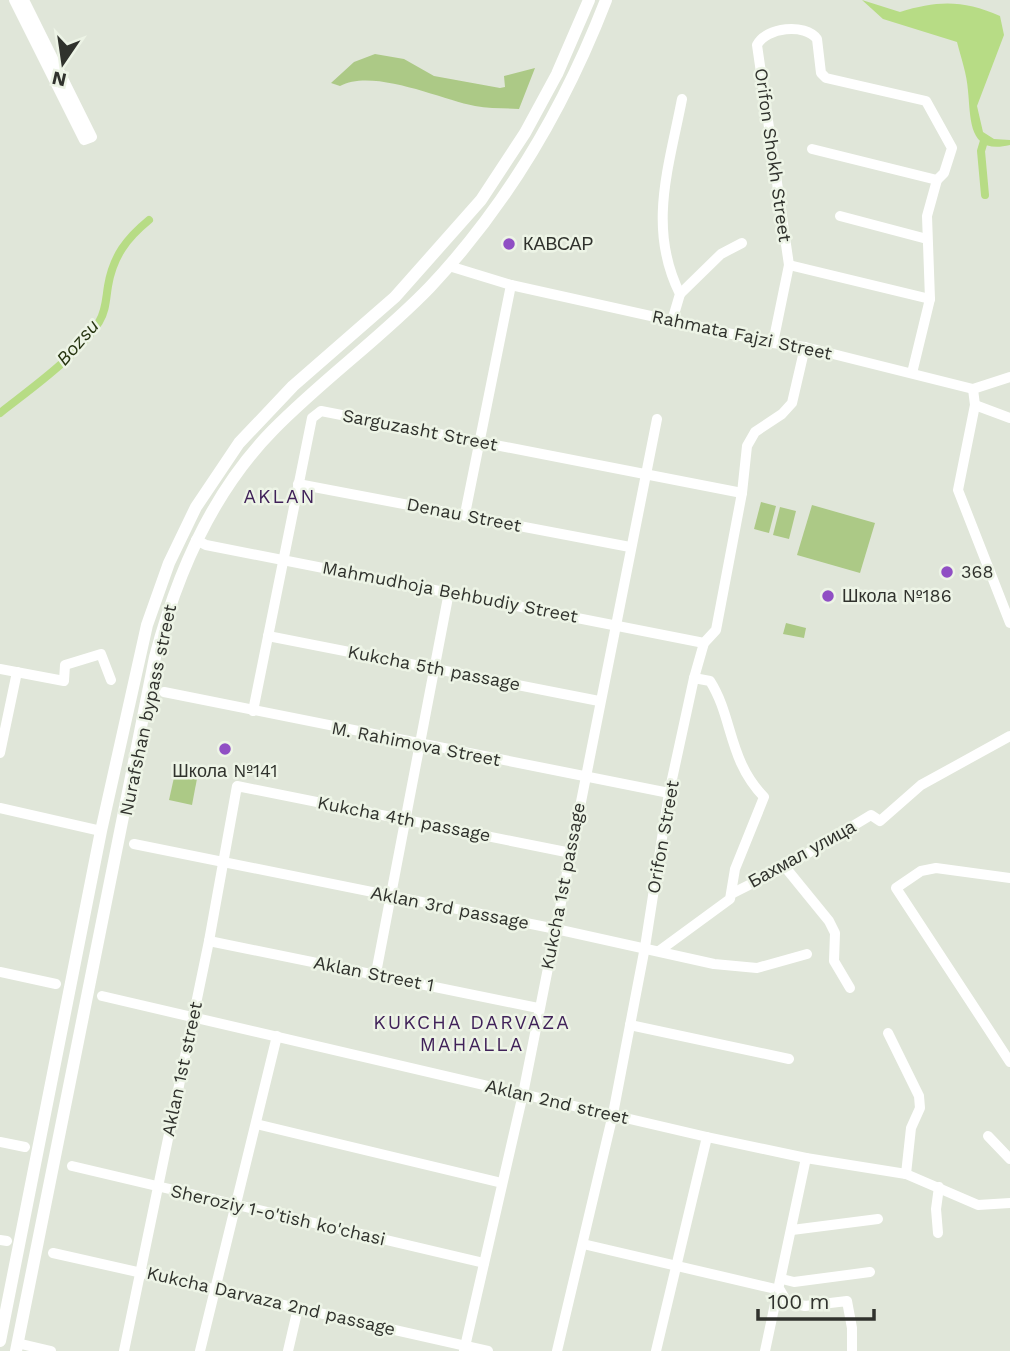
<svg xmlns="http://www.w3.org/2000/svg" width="1010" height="1351" font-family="'Work Sans',sans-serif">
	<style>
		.green { fill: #acc986 }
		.water { fill: #b7dc85 }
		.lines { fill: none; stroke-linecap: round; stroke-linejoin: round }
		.canal { stroke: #b7dc85; stroke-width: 8 }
		.minor { stroke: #fff; stroke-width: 10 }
		.major { stroke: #fff; stroke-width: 12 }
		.poi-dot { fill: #904fc4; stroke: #edf4e6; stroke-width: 2.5 }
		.labels { text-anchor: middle; stroke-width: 5; stroke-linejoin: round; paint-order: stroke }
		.street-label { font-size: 18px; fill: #30322d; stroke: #edf4e6 }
		.poi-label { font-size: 18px; fill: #30322d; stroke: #edf4e6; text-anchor: start }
		.water-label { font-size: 19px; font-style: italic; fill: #263410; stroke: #edf4e6 }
		.neighbourhood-label { font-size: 19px; letter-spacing: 2px; fill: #402159; stroke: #edf4e6 }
	</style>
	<rect width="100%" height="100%" fill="#e0e6d9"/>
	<g class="green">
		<path d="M375 54 404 59 434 76 500 88 505 87 504 76 535 68 519 109C505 108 489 109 475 106 440 99 373 68 340 86L331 83 354 62Z"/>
		<polygon points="761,502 776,506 769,533 754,529"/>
		<polygon points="812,505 875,523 860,573 797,555"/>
		<polygon points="780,507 796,511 789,539 773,535"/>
		<polygon points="786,623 806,628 804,638 783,634"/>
		<polygon points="177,764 199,768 192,805 169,800"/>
	</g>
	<path class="water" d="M862 0 900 12C938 0 964 0 1000 16L1004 35 977 106 983 132 994 139 1010 140V145C968 155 971 120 968 91 967 74 961 58 957 42L883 19Z"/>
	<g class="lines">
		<g class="canal">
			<polyline points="984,141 981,151 985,195"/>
			<path d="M0 413C33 387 75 358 99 322 106 311 106 298 108 286 113 256 127 238 149 220"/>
		</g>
		<g class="minor">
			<polyline points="14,0 84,140 92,137 24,0"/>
			<polyline points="812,149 937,180"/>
			<polyline points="840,216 927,239"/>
			<polyline points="789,265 930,299"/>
			<polyline points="449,266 511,285 773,343 805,347 973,389"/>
			<polyline points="680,294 721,254 742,243"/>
			<path d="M672 321 680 294C647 228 669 167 682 99"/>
			<path d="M773 343 789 265 757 45C766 27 805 23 817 39L821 73 826 78 926 101 952 148 944 173 937 180 927 216 930 299 912 373"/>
			<polyline points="973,389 975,405 958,490 1010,623"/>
			<polyline points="973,389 1010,377"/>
			<polyline points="975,405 1010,418"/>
			<polyline points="298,484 630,547"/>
			<polyline points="465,514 511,285"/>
			<polyline points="196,540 206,545 704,643"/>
			<polyline points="268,636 599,701"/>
			<polyline points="0,669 64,681 65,665 101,654 111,680"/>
			<polyline points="164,692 669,793"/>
			<polyline points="253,711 312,418 321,411 742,493"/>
			<polyline points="0,753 17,672"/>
			<polyline points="0,808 101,831"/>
			<polyline points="134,844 556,929 714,964 757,968 807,954"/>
			<polyline points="785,867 829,921 835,933 834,961 850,988"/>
			<polyline points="1010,878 936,868 921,871 896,888 1010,1062"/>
			<polyline points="733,893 785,867 871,815 880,821 921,785 1010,736"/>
			<polyline points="209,941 538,1008"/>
			<path d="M659 951 730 899 735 869 764 797C728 760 733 717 710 681L694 678"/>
			<polyline points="0,972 56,984"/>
			<polyline points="376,973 449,592"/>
			<polyline points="102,996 707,1137 806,1158 906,1174 978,1205 1010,1203"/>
			<polyline points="630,1025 789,1059"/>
			<polyline points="888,1033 919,1096 920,1108 911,1128 906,1174"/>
			<polyline points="256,1124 502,1183"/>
			<polyline points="988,1136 1010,1159"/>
			<polyline points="0,1142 25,1147"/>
			<polyline points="72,1166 484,1263"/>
			<polyline points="792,1230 878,1219"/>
			<polyline points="938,1233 936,1209 939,1187"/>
			<polyline points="0,1240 7,1241"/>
			<polyline points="583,1244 780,1290 787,1302 805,1306 847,1301 852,1328 852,1351"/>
			<polyline points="53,1253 488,1351"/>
			<polyline points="782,1279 794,1282 870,1272"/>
			<polyline points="17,1343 51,1351"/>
			<polyline points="124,1351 209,941 237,786 571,853"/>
			<polyline points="200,1351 277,1036"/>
			<polyline points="288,1351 298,1308"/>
			<polyline points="464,1351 523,1094 657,419"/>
			<polyline points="557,1351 613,1114 645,947 669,793 694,678 704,643 716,630 742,493 747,446 755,432 782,414 792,403 805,347"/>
			<polyline points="656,1351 707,1137"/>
			<polyline points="765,1351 806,1158"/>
		</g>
		<g class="major">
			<polyline points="0,1341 101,831 147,625 169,563 196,507 239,443 293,386 395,297 481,200 525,133 557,74 589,0"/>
			<path d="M16 1351 155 657C177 573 212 492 273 430 323 379 381 338 430 287 508 204 565 106 606 0"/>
		</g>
	</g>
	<g class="poi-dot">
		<circle cx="509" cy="244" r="7"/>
		<circle cx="947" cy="572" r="7"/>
		<circle cx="828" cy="596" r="7"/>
		<circle cx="225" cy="749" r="7"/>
	</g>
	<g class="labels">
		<g class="street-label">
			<text transform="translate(773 155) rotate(82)" y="6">Orifon Shokh Street</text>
			<text transform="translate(742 335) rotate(12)" y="6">Rahmata Fajzi Street</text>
			<text transform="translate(420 430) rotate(11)" y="6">Sarguzasht Street</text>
			<text transform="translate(464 515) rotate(11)" y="6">Denau Street</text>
			<text transform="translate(450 592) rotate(11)" y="6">Mahmudhoja Behbudiy Street</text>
			<text transform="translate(434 668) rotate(11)" y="6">Kukcha 5th passage</text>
			<text transform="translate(148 710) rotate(-78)" y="6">Nurafshan bypass street</text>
			<text transform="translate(416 744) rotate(11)" y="6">M. Rahimova Street</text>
			<text transform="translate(404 819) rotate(11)" y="6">Kukcha 4th passage</text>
			<text transform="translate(663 837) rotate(-80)" y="6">Orifon Street</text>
			<text transform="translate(802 854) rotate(-29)" y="6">Бахмал улица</text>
			<text transform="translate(563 886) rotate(-79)" y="6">Kukcha 1st passage</text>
			<text transform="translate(450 908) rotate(11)" y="6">Аklаn 3rd passage</text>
			<text transform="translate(374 974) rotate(11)" y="6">Аklаn Street 1</text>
			<text transform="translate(182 1069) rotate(-78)" y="6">Aklan 1st street</text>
			<text transform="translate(557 1102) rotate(13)" y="6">Аklаn 2nd street</text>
			<text transform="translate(278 1215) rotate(13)" y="6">Sheroziy 1-o'tish ko'chasi</text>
			<text transform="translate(271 1301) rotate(13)" y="6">Kukcha Darvaza 2nd passage</text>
		</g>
		<g class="poi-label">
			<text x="523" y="250">КАВСАР</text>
			<text x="961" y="578">368</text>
			<text x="842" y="602">Школа №186</text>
			<text x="225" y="777" text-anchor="middle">Школа №141</text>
		</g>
		<g class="water-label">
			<text transform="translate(77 342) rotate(-49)" y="7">Bozsu</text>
		</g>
		<g class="neighbourhood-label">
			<text x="280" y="503">AKLAN</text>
			<text x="472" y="1029">KUKCHA DARVAZA<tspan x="472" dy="22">MAHALLA</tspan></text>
		</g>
	</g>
	<g transform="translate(63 63) rotate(193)" stroke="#edf4e6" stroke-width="5" paint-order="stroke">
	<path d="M0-5L12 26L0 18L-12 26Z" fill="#30322d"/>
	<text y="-10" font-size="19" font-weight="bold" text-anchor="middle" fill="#30322d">N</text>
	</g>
	<path d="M758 1309v10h116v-10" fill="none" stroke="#30322d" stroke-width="3.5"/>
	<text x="768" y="1309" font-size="21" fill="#30322d" stroke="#edf4e6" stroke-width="5" paint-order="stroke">100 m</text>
</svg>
